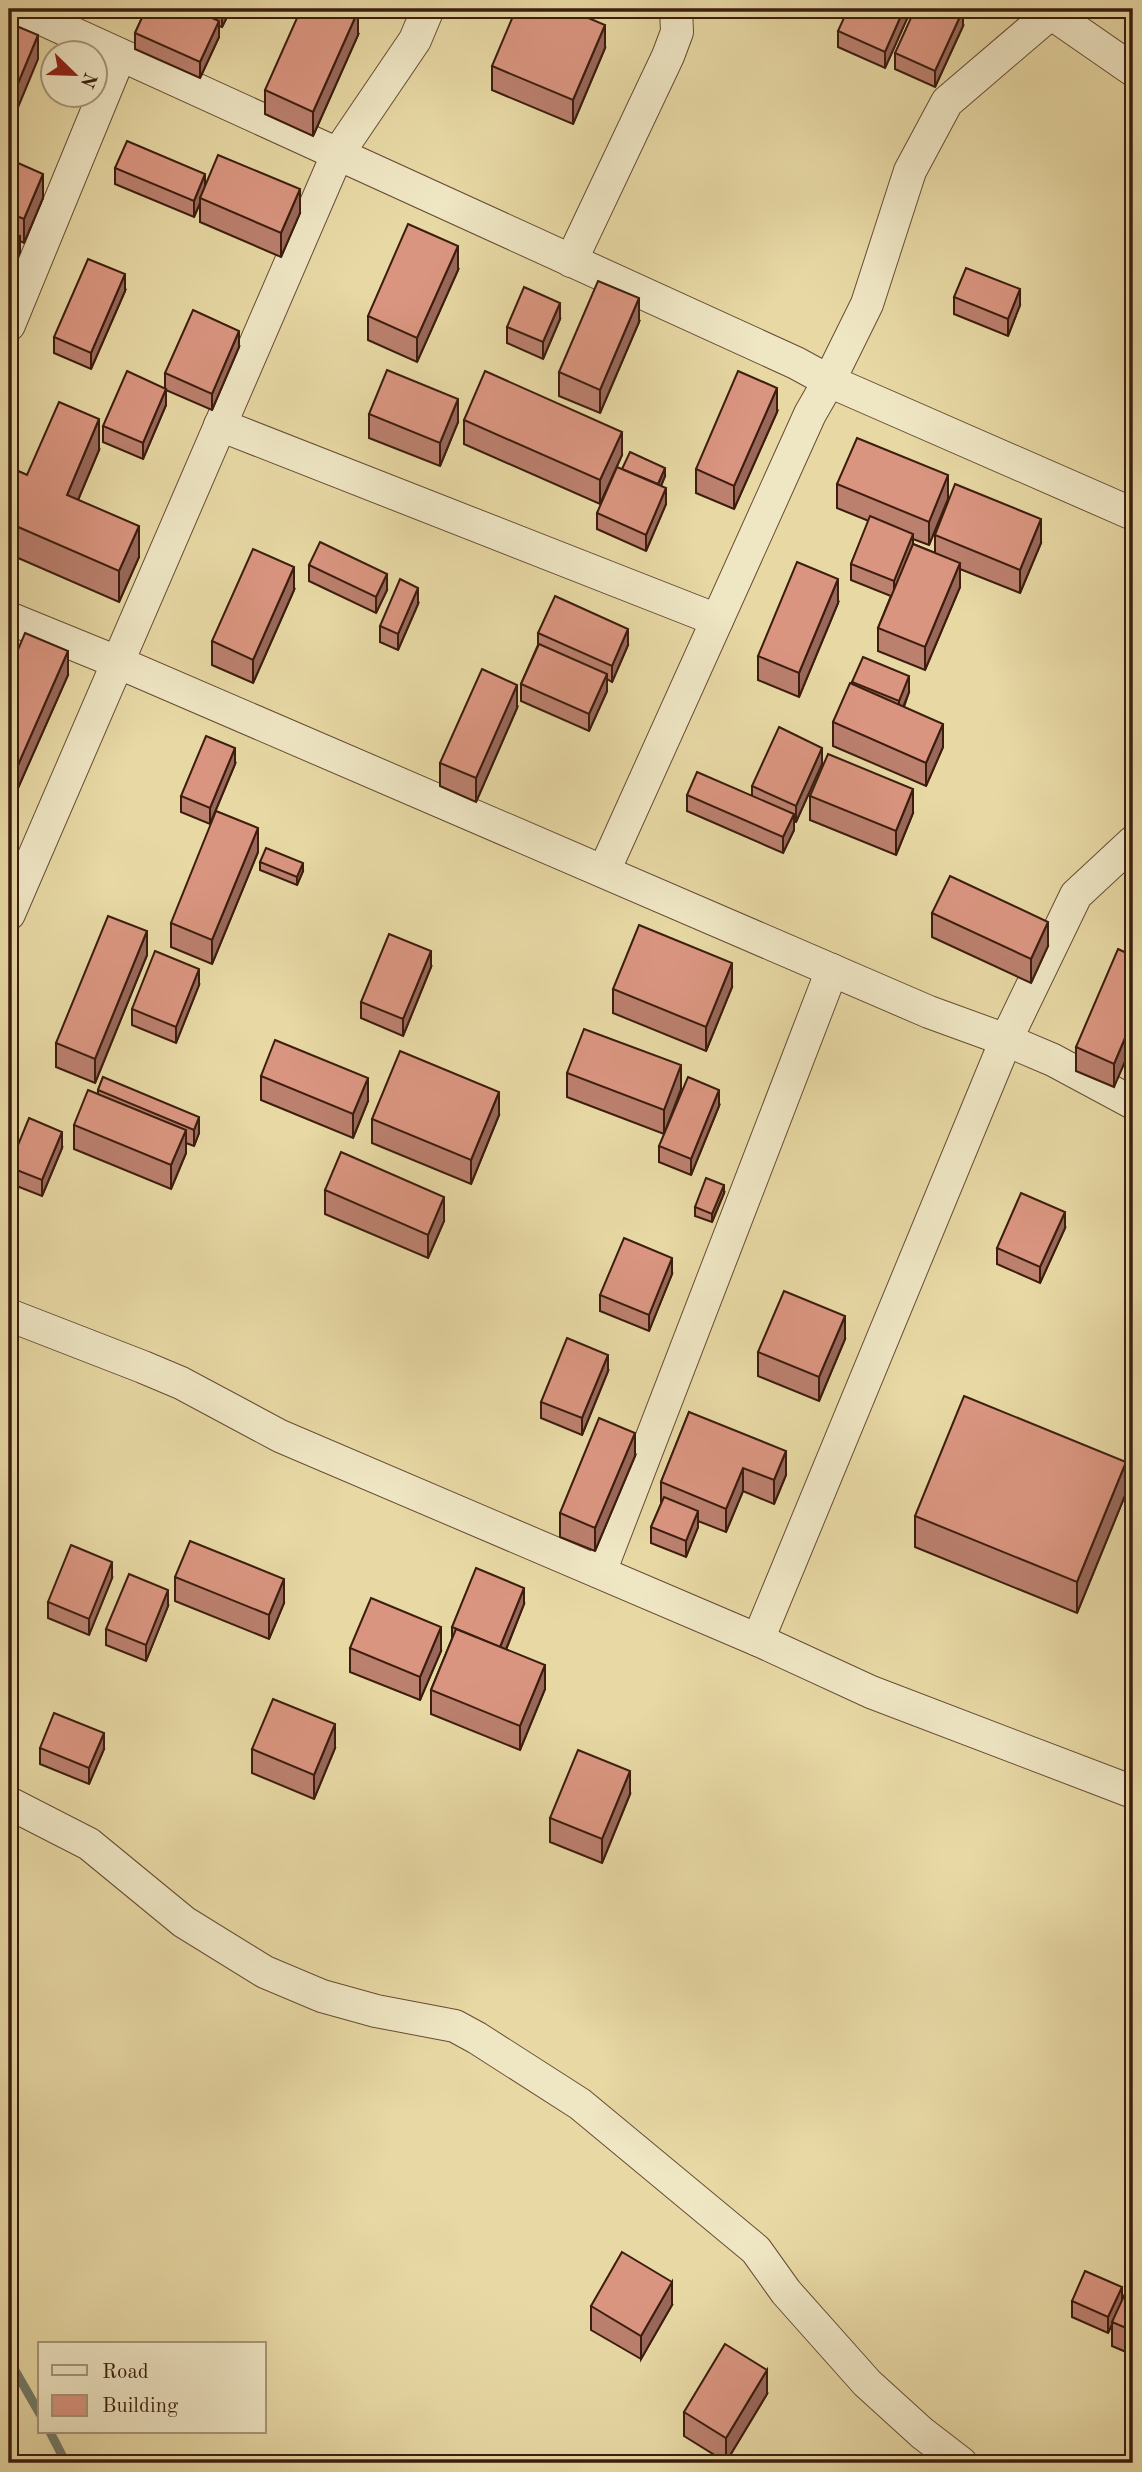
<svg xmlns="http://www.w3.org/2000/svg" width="1142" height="2472" font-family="'Old Standard TT',serif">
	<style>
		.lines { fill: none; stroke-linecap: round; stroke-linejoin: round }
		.stream { stroke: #737b69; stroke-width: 9 }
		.minor-casing { stroke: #674c34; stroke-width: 34 }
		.minor { stroke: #efe6c4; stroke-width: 32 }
		.wall { fill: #bb806e; stroke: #3c1d0e; stroke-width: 2 }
		.shaded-wall { fill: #99685a; stroke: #3c1d0e; stroke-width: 2 }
		.building { fill: #da9580; stroke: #3c1d0e; stroke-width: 2 }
	</style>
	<rect width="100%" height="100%" fill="#e7d8a4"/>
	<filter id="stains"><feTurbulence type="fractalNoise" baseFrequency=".00286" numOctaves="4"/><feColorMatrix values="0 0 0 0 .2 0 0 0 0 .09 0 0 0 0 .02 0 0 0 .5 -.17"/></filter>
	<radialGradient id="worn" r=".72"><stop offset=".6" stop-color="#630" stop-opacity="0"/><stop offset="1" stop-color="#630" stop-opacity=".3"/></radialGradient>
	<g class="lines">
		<g class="stream">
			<polyline points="9,2360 40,2414"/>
			<polyline points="50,2432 66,2463"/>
		</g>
		<g class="minor-casing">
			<g id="minor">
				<polyline points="20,9 796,363 829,381 810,414 604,871"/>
				<polyline points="1045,9 1133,70"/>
				<polyline points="1051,13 947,102 910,171 867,304 829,381 1133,514"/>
				<polyline points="571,261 668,56 677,32 676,9"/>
				<polyline points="9,325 120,55"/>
				<polyline points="220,425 717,620"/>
				<polyline points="9,618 117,662 929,1012 1006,1040 1053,1060 1133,1103"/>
				<polyline points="9,914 337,155 415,40 428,9"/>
				<polyline points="9,1315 143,1367 181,1383 280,1436 758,1640 871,1692 1133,1792"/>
				<polyline points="600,1572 832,970"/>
				<polyline points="758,1640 1006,1040 1076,895 1133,842"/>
				<polyline points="9,1803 89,1844 184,1922 265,1972 322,1996 376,2011 455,2026 477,2038 580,2104 756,2250 786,2292 867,2383 922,2433 961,2463"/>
			</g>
		</g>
		<use href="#minor" class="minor"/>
	</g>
	<g class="wall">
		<polygon points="146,9 231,9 222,27 219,26 219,37 200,78 135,49 135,33"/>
		<polygon points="911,9 885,68 838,47 838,31"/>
		<polygon points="963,26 935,87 895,69 895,53"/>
		<polygon points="358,35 313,136 265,114 265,90"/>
		<polygon points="605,48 573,124 492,90 492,66"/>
		<polygon points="9,159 43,198 24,243 20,241 20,252 9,277"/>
		<polygon points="115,168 205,185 300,213 281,257 200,222 200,203 194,217 115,184"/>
		<polygon points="458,270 417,362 368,340 368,316"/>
		<polygon points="125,291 91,369 54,353 54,337"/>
		<polygon points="954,297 1020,305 1008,336 954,314"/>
		<polygon points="560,319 543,359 507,343 507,327"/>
		<polygon points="639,322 600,413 559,396 559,372"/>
		<polygon points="239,347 212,410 166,390 166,405 143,459 103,442 103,426 165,388 165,373"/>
		<polygon points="777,412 734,509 696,493 696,469"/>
		<polygon points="369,414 458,422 440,466 369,438"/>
		<polygon points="464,420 622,455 600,504 464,444"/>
		<polygon points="99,450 78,500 139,557 119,602 9,554 9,467 27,475"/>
		<polygon points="622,469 665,476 661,486 666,504 646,551 597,529 597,513"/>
		<polygon points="837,484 948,499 929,545 913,539 913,544 935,553 935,535 1041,543 1020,593 960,569 960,587 925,670 878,651 878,628 891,596 851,580 851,564 869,521 837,508"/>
		<polygon points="309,565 387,590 376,613 309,581"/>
		<polygon points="294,590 253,683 212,665 212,641"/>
		<polygon points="838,603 799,697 758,680 758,656"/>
		<polygon points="418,604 398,650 380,642 380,626"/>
		<polygon points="538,633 628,645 612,682 607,679 607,691 589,731 521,701 521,684 538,645"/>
		<polygon points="9,671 68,675 18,788 9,784"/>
		<polygon points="852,682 909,692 904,707 943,747 926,786 833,746 833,722 852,684"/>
		<polygon points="517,708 476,802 440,786 440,763"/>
		<polygon points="235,764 210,824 181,812 181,796"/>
		<polygon points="822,764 796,822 794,821 794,830 783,853 687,811 687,795 752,795 752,786"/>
		<polygon points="810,796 913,813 896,855 810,820"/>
		<polygon points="258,852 212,964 171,947 171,923"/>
		<polygon points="260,862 303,871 297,885 260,870"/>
		<polygon points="932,913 1048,946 1031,983 932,937"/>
		<polygon points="147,955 95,1083 56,1067 56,1043"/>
		<polygon points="1133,956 1114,1087 1076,1071 1076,1047"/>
		<polygon points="431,967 403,1036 361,1018 361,1002"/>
		<polygon points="199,985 176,1043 132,1025 132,1009"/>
		<polygon points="732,987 706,1051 613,1013 613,989"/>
		<polygon points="567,1073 681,1089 664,1134 567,1097"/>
		<polygon points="261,1076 368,1101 353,1138 261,1100"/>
		<polygon points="103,1077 199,1133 194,1146 186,1143 186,1153 171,1189 74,1149 74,1125 98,1094 98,1090"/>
		<polygon points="719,1106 691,1175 659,1162 659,1146"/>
		<polygon points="499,1115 471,1184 372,1143 372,1119"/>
		<polygon points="62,1148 42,1196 9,1183 9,1167"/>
		<polygon points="325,1190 444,1221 428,1258 325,1214"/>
		<polygon points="724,1193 712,1222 695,1216 695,1207"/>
		<polygon points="1065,1228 1040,1283 997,1264 997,1248"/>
		<polygon points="672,1274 649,1331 600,1311 600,1295"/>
		<polygon points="845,1339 819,1401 758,1376 758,1352"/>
		<polygon points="608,1371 582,1435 541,1418 541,1402"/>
		<polygon points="689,1412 786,1475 774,1504 743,1491 726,1532 698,1521 698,1527 686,1557 651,1543 651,1527 661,1504 661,1482"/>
		<polygon points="635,1456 595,1551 560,1537 560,1513"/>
		<polygon points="1126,1493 1077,1613 915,1547 915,1516"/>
		<polygon points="175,1577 284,1603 269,1639 175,1601"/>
		<polygon points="112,1578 89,1635 48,1618 48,1602"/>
		<polygon points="524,1604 506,1650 545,1689 520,1750 431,1714 431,1690 452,1639 452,1627"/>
		<polygon points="168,1606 146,1661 106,1645 106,1629"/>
		<polygon points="350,1648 441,1651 420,1700 350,1672"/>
		<polygon points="40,1748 104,1749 89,1784 40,1764"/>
		<polygon points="335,1748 314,1799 252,1773 252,1749"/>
		<polygon points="630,1794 602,1863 550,1842 550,1818"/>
		<polygon points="1133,2287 1133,2355 1112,2346 1112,2324 1108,2333 1072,2317 1072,2301 1122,2302"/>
		<polygon points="672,2305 641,2359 591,2330 591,2306"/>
		<polygon points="767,2394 726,2462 684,2436 684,2412"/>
	</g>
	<g class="shaded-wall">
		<polygon points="224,9 231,9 222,27 222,11"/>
		<polygon points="904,9 911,9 911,10 885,68 885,52"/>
		<polygon points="963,10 963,26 935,87 935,71"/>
		<polygon points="358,11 358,35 313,136 313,112"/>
		<polygon points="219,21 219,37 200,78 200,62"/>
		<polygon points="605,25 605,48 573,124 573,100"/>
		<polygon points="38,35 38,59 9,129 9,105"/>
		<polygon points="43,174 43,198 24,243 24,219"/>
		<polygon points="205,174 205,190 200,198 200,203 194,217 194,201"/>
		<polygon points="300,189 300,213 281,257 281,233"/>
		<polygon points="20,236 20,252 9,277 9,261"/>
		<polygon points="458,246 458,270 417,362 417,338"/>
		<polygon points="125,274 125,291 91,369 91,353"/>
		<polygon points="1020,289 1020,305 1008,336 1008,319"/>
		<polygon points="639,298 639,322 600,413 600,390"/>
		<polygon points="560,303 560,319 543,359 543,342"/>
		<polygon points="239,331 239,347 212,410 212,394"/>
		<polygon points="777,388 777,412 734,509 734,486"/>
		<polygon points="166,389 166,405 143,459 143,443"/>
		<polygon points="458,399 458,422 440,466 440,443"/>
		<polygon points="99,419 99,450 67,526 67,495"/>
		<polygon points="622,432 622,455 600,504 600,480"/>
		<polygon points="665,468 665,476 658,493 658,485"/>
		<polygon points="948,475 948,499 929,545 929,522"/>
		<polygon points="666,488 666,504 646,551 646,535"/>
		<polygon points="1041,519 1041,543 1020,593 1020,570"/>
		<polygon points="139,526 139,557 119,602 119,571"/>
		<polygon points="913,534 913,550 894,597 894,581"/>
		<polygon points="960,563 960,587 925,670 925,647"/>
		<polygon points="294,567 294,590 253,683 253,660"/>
		<polygon points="387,574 387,590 376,613 376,597"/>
		<polygon points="838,579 838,603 799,697 799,673"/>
		<polygon points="418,588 418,604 398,650 398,634"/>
		<polygon points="628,629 628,645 612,682 612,666"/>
		<polygon points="68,651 68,675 18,788 18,765"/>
		<polygon points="607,674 607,691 589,731 589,714"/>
		<polygon points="909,676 909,692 899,717 899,701"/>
		<polygon points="517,685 517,708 476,802 476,778"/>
		<polygon points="943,724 943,747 926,786 926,763"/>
		<polygon points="235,748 235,764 210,824 210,808"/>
		<polygon points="822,748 822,764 796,822 796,806"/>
		<polygon points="913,789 913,813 896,855 896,831"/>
		<polygon points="794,814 794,830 783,853 783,837"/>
		<polygon points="258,828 258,852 212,964 212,940"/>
		<polygon points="303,863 303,871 297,885 297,877"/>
		<polygon points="1048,922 1048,946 1031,983 1031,959"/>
		<polygon points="147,931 147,955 95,1083 95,1059"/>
		<polygon points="431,951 431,967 403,1036 403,1019"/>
		<polygon points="732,963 732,987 706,1051 706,1027"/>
		<polygon points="199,969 199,985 176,1043 176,1027"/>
		<polygon points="1133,1019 1133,1043 1114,1087 1114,1064"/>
		<polygon points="681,1065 681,1089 664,1134 664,1110"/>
		<polygon points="368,1078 368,1101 353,1138 353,1114"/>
		<polygon points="719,1090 719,1106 691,1175 691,1159"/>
		<polygon points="499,1092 499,1115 471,1184 471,1160"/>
		<polygon points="199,1117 199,1133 194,1146 194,1130"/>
		<polygon points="186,1130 186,1153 171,1189 171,1165"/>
		<polygon points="62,1132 62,1148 42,1196 42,1180"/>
		<polygon points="724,1185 724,1193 712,1222 712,1214"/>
		<polygon points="444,1197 444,1221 428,1258 428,1235"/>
		<polygon points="1065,1212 1065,1228 1040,1283 1040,1267"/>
		<polygon points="672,1258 672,1274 649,1331 649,1315"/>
		<polygon points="845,1316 845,1339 819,1401 819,1377"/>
		<polygon points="608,1355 608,1371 582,1435 582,1418"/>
		<polygon points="635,1433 635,1456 595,1551 595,1528"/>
		<polygon points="786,1451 786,1475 774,1504 774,1480"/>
		<polygon points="1126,1462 1126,1493 1077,1613 1077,1582"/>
		<polygon points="743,1468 743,1491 726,1532 726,1509"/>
		<polygon points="698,1511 698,1527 686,1557 686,1541"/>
		<polygon points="112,1562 112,1578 89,1635 89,1619"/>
		<polygon points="284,1579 284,1603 269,1639 269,1615"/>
		<polygon points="524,1588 524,1604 500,1664 500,1647"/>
		<polygon points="168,1590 168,1606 146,1661 146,1645"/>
		<polygon points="441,1627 441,1651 420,1700 420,1677"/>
		<polygon points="545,1665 545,1689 520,1750 520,1726"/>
		<polygon points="335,1724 335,1748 314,1799 314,1775"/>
		<polygon points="104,1733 104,1749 89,1784 89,1768"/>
		<polygon points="630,1771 630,1794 602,1863 602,1839"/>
		<polygon points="672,2282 672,2305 641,2359 641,2336"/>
		<polygon points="1122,2287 1122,2303 1108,2333 1108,2317"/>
		<polygon points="767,2370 767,2394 726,2462 726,2438"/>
	</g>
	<g class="building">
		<polygon points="146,9 192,9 219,21 200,62 135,33"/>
		<polygon points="301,9 352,9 358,11 313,112 265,90"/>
		<polygon points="516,9 567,9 605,25 573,100 492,66"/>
		<polygon points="848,9 904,9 885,52 838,31"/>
		<polygon points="915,9 963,10 935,71 895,53"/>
		<polygon points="9,23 38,35 9,105"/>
		<polygon points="127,141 205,174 194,201 115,168"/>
		<polygon points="218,155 300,189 281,233 200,198"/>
		<polygon points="9,159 43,174 24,219 9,213"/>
		<polygon points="408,224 458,246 417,338 368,316"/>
		<polygon points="9,231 20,236 9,261"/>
		<polygon points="88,259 125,274 91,353 54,337"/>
		<polygon points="966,268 1020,289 1008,319 954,297"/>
		<polygon points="598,281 639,298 600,390 559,372"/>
		<polygon points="524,287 560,303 543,342 507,327"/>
		<polygon points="193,310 239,331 212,394 165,373"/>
		<polygon points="387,370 458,399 440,443 369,414"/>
		<polygon points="127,371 166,389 143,443 103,426"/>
		<polygon points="485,371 622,432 600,480 464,420"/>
		<polygon points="738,371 777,388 734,486 696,469"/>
		<polygon points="59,402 99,419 67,495 139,526 119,571 9,523 9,467 27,475"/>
		<polygon points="857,438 948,475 929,522 837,484"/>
		<polygon points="630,452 665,468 658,484 622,469"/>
		<polygon points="617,467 666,488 646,535 597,513"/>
		<polygon points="955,484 1041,519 1020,570 935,535"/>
		<polygon points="870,516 913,534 894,581 851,564"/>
		<polygon points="320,542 387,574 376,597 309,565"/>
		<polygon points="913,544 960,563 925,647 878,628"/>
		<polygon points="253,549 294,567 253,660 212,641"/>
		<polygon points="797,562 838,579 799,673 758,656"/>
		<polygon points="400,579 418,588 398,634 380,626"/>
		<polygon points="555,596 628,629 612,666 538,633"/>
		<polygon points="25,633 68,651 18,765 9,760 9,671"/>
		<polygon points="539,644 607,674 589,714 521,684"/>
		<polygon points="863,657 909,676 899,701 852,682"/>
		<polygon points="482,669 517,685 476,778 440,763"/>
		<polygon points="850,683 943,724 926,763 833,722"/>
		<polygon points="779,727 822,748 796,806 752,786"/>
		<polygon points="206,736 235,748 210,808 181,796"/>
		<polygon points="828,754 913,789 896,831 810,796"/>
		<polygon points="697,772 794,814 783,837 687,795"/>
		<polygon points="216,811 258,828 212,940 171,923"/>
		<polygon points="266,848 303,863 297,877 260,862"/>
		<polygon points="950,876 1048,922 1031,959 932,913"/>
		<polygon points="108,916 147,931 95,1059 56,1043"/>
		<polygon points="639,925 732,963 706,1027 613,989"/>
		<polygon points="389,934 431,951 403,1019 361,1002"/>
		<polygon points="1118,949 1133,956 1133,1019 1114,1064 1076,1047"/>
		<polygon points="155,951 199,969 176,1027 132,1009"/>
		<polygon points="584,1029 681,1065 664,1110 567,1073"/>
		<polygon points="275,1040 368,1078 353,1114 261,1076"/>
		<polygon points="400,1051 499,1092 471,1160 372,1119"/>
		<polygon points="103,1077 199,1117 194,1130 98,1090"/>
		<polygon points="688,1077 719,1090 691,1159 659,1146"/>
		<polygon points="88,1090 186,1130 171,1165 74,1125"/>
		<polygon points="29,1118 62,1132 42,1180 9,1167"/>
		<polygon points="341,1152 444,1197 428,1235 325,1190"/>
		<polygon points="706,1178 724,1185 712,1214 695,1207"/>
		<polygon points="1021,1193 1065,1212 1040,1267 997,1248"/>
		<polygon points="624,1238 672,1258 649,1315 600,1295"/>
		<polygon points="784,1291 845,1316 819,1377 758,1352"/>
		<polygon points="567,1338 608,1355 582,1418 541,1402"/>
		<polygon points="964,1396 1126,1462 1077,1582 915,1516"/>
		<polygon points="689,1412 786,1451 774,1480 743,1468 726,1509 661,1482"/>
		<polygon points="599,1418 635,1433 595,1528 560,1513"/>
		<polygon points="664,1497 698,1511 686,1541 651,1527"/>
		<polygon points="190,1541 284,1579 269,1615 175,1577"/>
		<polygon points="71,1545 112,1562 89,1619 48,1602"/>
		<polygon points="476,1568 524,1588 500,1647 452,1627"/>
		<polygon points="129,1574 168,1590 146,1645 106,1629"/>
		<polygon points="371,1598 441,1627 420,1677 350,1648"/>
		<polygon points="456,1629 545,1665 520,1726 431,1690"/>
		<polygon points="273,1699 335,1724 314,1775 252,1749"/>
		<polygon points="54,1713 104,1733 89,1768 40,1748"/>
		<polygon points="578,1750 630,1771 602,1839 550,1818"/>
		<polygon points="622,2252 672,2282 641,2336 591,2306"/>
		<polygon points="1085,2271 1122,2287 1108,2317 1072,2301"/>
		<polygon points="1129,2285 1133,2287 1133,2331 1112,2322"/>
		<polygon points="725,2344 767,2370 726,2438 684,2412"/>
	</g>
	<rect width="1142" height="2472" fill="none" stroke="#e7d8a4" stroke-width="35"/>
	<rect x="10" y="10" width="1121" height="2451" fill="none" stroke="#3c1d0e" stroke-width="3.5"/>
	<rect x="18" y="18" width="1107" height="2437" fill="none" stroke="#3c1d0e" stroke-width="2"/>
	<rect x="38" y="2342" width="228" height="91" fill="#efe6c4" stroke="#a7967b" stroke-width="2"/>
	<rect x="52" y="2365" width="35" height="10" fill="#efe6c4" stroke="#a7967b" stroke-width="2"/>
	<text x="102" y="2378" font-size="21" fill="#3c1d0e">Road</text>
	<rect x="52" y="2395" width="35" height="21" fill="#da9580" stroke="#a7967b" stroke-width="2"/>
	<text x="102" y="2412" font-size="21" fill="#3c1d0e">Building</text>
	<g transform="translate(74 74) rotate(113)"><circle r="33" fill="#efe6c4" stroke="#a7967b" stroke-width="2"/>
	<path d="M0-5L12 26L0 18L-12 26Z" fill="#8f2418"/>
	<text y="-10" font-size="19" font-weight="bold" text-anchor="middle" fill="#3c1d0e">N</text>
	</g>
	<rect width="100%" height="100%" filter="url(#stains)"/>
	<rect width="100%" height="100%" fill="url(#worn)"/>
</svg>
